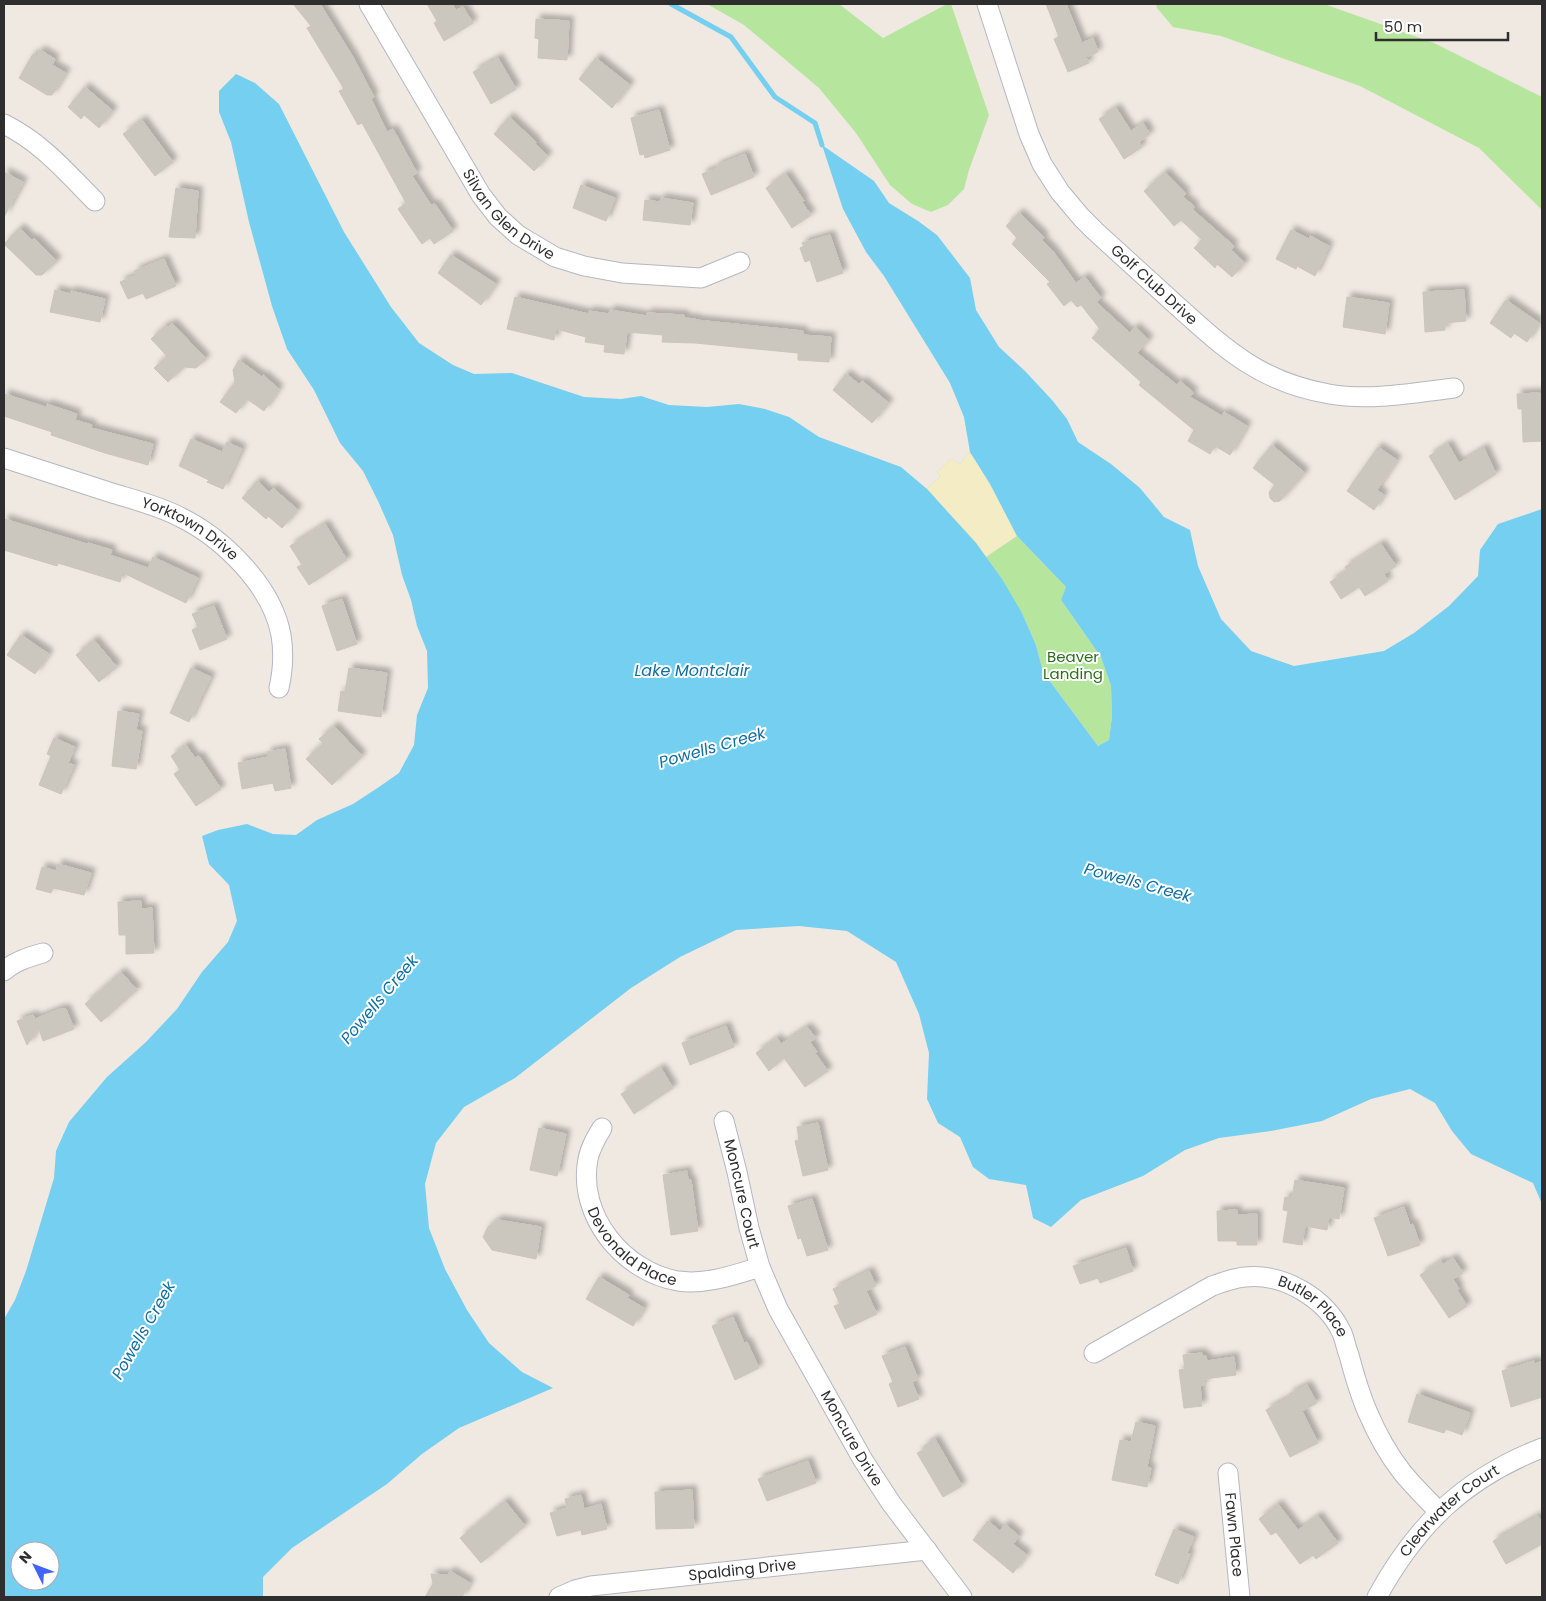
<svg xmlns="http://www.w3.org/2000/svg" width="1546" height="1601" font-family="Poppins,sans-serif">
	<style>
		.green { fill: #b6e59e }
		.sand { fill: #f3ecc5 }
		.water { fill: #75cff0; fill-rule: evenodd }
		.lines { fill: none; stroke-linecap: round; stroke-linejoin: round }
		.stream { stroke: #75cff0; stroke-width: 5 }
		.building { fill: #cbc7bf; stroke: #cbc5ba; filter: url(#shadow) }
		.street-casing { stroke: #b4b7c1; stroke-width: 21 }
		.street { stroke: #fff; stroke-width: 19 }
		.labels { text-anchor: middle; stroke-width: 4; stroke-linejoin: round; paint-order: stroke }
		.street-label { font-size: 15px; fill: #2e2e2e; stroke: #fff }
		.park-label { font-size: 15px; fill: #2c6e1b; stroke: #fff }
		.water-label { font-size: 16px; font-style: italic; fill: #0d6fa3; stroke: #fff }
	</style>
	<defs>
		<filter id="shadow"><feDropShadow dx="4.5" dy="-4.5" stdDeviation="2.5" flood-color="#0004"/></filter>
	</defs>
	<rect width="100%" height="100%" fill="#efe9e1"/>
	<g class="green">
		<polygon points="707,4 839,4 883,38 947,4 951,4 989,115 969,170 964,189 948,205 931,212 912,204 890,185 856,133 819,88 744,25"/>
		<polygon points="1156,4 1324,4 1434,43 1542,97 1542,210 1479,148 1360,86 1221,36 1173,27 1157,8"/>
		<polygon points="970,452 1017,536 1066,587 1061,600 1101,657 1111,686 1112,716 1109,740 1098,746 1043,672 1036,645 1022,613 953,516 927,489 941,476 937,472 951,459 960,464"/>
	</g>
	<polygon class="sand" points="970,452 990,484 1017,536 986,557 976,543 927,489 941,476 937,472 951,459 960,464"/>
	<path class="water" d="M236 74 255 83 279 104 344 232 391 307 419 343 453 365 474 374 512 373 584 397 621 399 641 396 669 405 707 407 739 404 765 409 789 417 819 437 901 467 927 489 976 543 1002 579 1022 613 1036 645 1043 672 1098 746 1109 740 1112 716 1111 686 1101 657 1061 600 1066 587 1017 536 990 484 970 452 964 417 950 383 884 276 866 252 843 209 822 145 874 181 889 203 918 221 937 235 970 278 976 310 999 347 1025 371 1052 400 1067 419 1078 442 1111 464 1140 488 1164 517 1190 530 1198 566 1221 619 1251 651 1294 666 1384 651 1414 633 1449 606 1478 576 1480 550 1498 524 1542 509V1204L1533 1183 1471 1154 1452 1131 1435 1103 1410 1089 1371 1099 1322 1121 1271 1131 1219 1138 1185 1150 1143 1176 1081 1200 1051 1227 1033 1218 1026 1185 989 1179 973 1167 960 1137 938 1123 927 1099 929 1053 919 1014 896 962 847 931 799 926 736 930 680 957 631 988 515 1078 464 1107 436 1143 425 1184 429 1228 445 1269 467 1310 489 1343 522 1372 553 1388 459 1428 422 1454 387 1484 292 1548 263 1577V1597H4V1319L15 1300 26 1271 54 1178 56 1151 69 1122 107 1077 146 1042 177 1009 202 972 228 942 237 921 229 885 209 864 202 836 218 830 247 824 273 834 296 835 317 820 353 804 379 787 399 773 414 745 417 715 428 688 427 651 417 626 411 600 402 575 393 535 378 501 363 471 340 443 314 390 287 349 272 306 249 222 231 142 219 112V91ZM20 1551H50V1581H20Z"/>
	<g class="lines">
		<polyline class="stream" points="671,4 731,37 775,97 815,123 822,145"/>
	</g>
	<g class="building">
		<polygon points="293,4 320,4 353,57 374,97 371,99 387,132 393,129 417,173 412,176 431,205 435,204 453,231 434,244 430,238 422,244 398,209 406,203 362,123 358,125 339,91 344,89 307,28 311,26"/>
		<polygon points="427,4 452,4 456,10 463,7 473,23 444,41 434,23 437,21"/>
		<polygon points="1046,4 1066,4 1082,43 1093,38 1098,52 1086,57 1089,63 1068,72 1054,39 1059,37"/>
		<polygon points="536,19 569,21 567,60 538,58 539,39 535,38"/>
		<polygon points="40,50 55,59 52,65 66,73 52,95 47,95 19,78 33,54 37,56"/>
		<polygon points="498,58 516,89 491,104 473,72"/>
		<polygon points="596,58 630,85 612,108 579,79"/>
		<polygon points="85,87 113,111 99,128 84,115 81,119 68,107"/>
		<polygon points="1116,108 1131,131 1143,123 1150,134 1139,142 1142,147 1124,159 1099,119"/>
		<polygon points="659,110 670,150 645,158 644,154 640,155 631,118"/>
		<polygon points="509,117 536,142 535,144 548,156 534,171 494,134"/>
		<polygon points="142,120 173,162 155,176 123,134"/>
		<polygon points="745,154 754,177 711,195 702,174 717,168 716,166"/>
		<polygon points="4,172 23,182 4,217"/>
		<polygon points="1165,172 1186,194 1183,197 1195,207 1192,209 1234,246 1231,250 1245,263 1232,277 1217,264 1215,268 1194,248 1202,240 1181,220 1174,226 1144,191"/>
		<polygon points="786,174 804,201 802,202 811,215 792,228 766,188"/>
		<polygon points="581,185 615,198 606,221 573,208"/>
		<polygon points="176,188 198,191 195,238 169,237"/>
		<polygon points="661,198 693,203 690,225 643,220 645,200 660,202"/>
		<polygon points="1019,213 1044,237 1042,240 1052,250 1076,283 1085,277 1101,298 1096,302 1130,333 1135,327 1149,340 1137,353 1177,385 1180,381 1194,393 1190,397 1222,416 1224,412 1247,426 1230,455 1215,446 1210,454 1188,441 1194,430 1139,385 1141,382 1092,338 1100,329 1081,305 1077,307 1071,300 1064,306 1047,284 1050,282 1012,244 1017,238 1006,226"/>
		<polygon points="20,228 32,240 34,238 57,261 42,275 36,275 4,244"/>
		<polygon points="1291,230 1309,239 1310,236 1329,246 1315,276 1297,266 1296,269 1276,259"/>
		<polygon points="830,235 843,273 817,282 810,260 805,262 800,248 804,246 802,243"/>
		<polygon points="451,255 496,284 481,305 438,273"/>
		<polygon points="164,259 176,286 146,299 143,293 128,299 120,282 136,275 134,271"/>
		<polygon points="55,290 71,294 71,291 105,299 100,322 50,312"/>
		<polygon points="1464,290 1466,321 1445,323 1445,330 1425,332 1423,292"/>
		<polygon points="515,297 589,314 589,311 609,314 610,310 647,316 647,313 684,315 684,318 696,319 696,320 803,331 803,335 831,337 829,362 798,360 798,353 695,343 662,342 663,335 627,332 624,354 604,352 605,345 585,342 586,337 556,329 554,340 507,329"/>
		<polygon points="1347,297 1389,303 1385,334 1343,327"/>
		<polygon points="1506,300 1539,323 1527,342 1514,333 1511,338 1490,323"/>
		<polygon points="172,323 206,359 196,368 184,367 168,382 154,368 167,356 151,339 166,325 168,327"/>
		<polygon points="239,360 262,377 263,375 279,389 264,411 247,399 236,413 220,402 235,382 233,370"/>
		<polygon points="846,374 859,384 862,381 889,403 872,423 833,390"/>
		<polygon points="1540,393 1541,407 1542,407 1542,441 1523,442 1522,409 1518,409 1517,394"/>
		<polygon points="4,394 46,407 47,404 77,414 75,420 92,425 91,428 153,444 148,465 105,453 51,435 52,432 4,416"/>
		<polygon points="191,439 222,452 227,442 242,449 223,489 207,482 209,480 179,466"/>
		<polygon points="1448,444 1459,463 1484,448 1496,474 1455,500 1429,456"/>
		<polygon points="1272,445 1305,473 1280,501 1274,502 1270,498 1269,492 1275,485 1253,468"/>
		<polygon points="1378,447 1397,460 1377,490 1384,495 1374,510 1347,491"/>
		<polygon points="257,481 269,492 273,488 298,510 282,528 268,516 266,519 242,498"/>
		<polygon points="4,519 87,544 88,543 112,550 110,555 148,568 153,557 198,578 186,603 123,573 120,582 58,563 57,566 4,550"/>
		<polygon points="325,524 347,560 309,585 297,567 302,565 290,546"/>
		<polygon points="1381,544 1396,566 1384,574 1388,581 1365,596 1359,587 1341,599 1330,582 1347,571 1345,567"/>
		<polygon points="342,599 357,644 337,651 322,606"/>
		<polygon points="214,606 227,639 200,650 192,630 198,627 192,614"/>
		<polygon points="21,635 49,654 35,674 7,655"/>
		<polygon points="94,640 117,667 99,682 76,655"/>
		<polygon points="191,668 211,677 189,722 170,713"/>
		<polygon points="349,668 387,673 381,717 338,711 341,691 345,692"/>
		<polygon points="118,711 139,714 136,730 142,731 136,769 112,766"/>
		<polygon points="334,726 362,756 332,785 306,759 323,743 319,739"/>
		<polygon points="54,738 75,747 68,763 74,765 61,794 39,785 51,756 47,754"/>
		<polygon points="186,745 195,758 199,756 221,789 196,806 174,774 180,770 171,756"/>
		<polygon points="285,749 291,788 275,791 273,783 242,789 238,763 268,757 267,752"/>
		<polygon points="58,864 91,873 84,895 53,888 51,893 36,889 42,867 56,871"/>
		<polygon points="141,901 141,909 152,908 154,953 126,954 126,935 119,935 118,902"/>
		<polygon points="121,972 137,990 101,1022 85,1004"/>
		<polygon points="60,1009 66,1009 74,1029 43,1041 39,1029 27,1045 17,1021 33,1015 35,1019"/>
		<polygon points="726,1026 734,1047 690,1065 682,1043"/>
		<polygon points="807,1027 816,1038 810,1042 817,1052 815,1053 828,1071 805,1087 784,1058 769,1071 756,1053 777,1038 781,1044"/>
		<polygon points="661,1068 673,1088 634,1114 621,1094"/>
		<polygon points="818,1123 828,1170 803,1176 795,1141 799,1140 797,1127"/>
		<polygon points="539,1128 566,1134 557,1176 530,1170"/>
		<polygon points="687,1171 688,1180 691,1180 698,1231 671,1235 663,1175"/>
		<polygon points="1295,1180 1344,1188 1339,1219 1329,1217 1327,1230 1305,1226 1302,1245 1283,1242 1288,1211 1283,1210 1285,1197 1292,1198"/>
		<polygon points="812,1199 828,1250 807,1256 801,1238 798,1239 788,1206"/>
		<polygon points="1404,1207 1410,1225 1413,1224 1420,1245 1388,1256 1374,1218"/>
		<polygon points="1237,1210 1237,1215 1257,1214 1257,1245 1237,1245 1237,1241 1218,1241 1217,1211"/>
		<polygon points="498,1220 541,1227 536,1259 492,1250 483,1237 488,1227"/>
		<polygon points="1126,1248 1133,1271 1100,1283 1098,1278 1080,1284 1073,1266"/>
		<polygon points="1453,1258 1463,1273 1453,1279 1459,1289 1457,1290 1467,1306 1449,1318 1420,1275 1441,1261 1443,1264"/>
		<polygon points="869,1271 876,1286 866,1291 877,1314 845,1329 834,1306 840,1304 833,1289"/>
		<polygon points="599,1277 629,1295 627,1298 644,1308 633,1326 586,1299"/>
		<polygon points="733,1317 744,1343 747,1342 759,1368 735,1380 712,1326"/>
		<polygon points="905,1347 918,1379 912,1382 919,1399 898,1407 889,1384 893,1382 882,1356"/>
		<polygon points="1202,1353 1202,1356 1206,1356 1207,1361 1234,1357 1236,1375 1204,1379 1204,1385 1200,1385 1202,1406 1184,1408 1179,1370 1185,1369 1183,1355"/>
		<polygon points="1534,1361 1535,1364 1542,1361 1542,1397 1511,1407 1502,1371"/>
		<polygon points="1307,1385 1317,1403 1302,1411 1318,1443 1290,1457 1266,1410 1290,1397 1289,1394"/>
		<polygon points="1417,1394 1470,1413 1462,1435 1446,1429 1444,1433 1408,1422"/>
		<polygon points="1136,1422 1155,1426 1147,1467 1151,1468 1147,1487 1112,1480 1120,1440 1131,1442"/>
		<polygon points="935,1439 962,1486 943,1497 917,1453 925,1449 924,1446"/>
		<polygon points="808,1461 816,1483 767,1501 758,1479"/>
		<polygon points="692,1490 694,1528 656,1529 655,1492"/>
		<polygon points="581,1495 584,1509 601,1504 607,1529 582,1535 581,1530 557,1536 550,1513 567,1508 565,1499"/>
		<polygon points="505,1501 525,1526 481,1563 460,1538"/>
		<polygon points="1278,1504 1298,1530 1318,1516 1338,1543 1316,1559 1313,1555 1300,1564 1276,1532 1271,1535 1259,1519"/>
		<polygon points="1538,1516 1542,1523 1542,1544 1506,1564 1493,1541"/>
		<polygon points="988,1521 1000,1531 1005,1524 1019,1536 1013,1544 1027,1555 1013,1573 973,1540"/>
		<polygon points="1174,1529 1194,1537 1187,1553 1190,1554 1178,1584 1155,1575"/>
		<polygon points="450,1571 470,1583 462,1597 425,1597 433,1584 431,1574 448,1575"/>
	</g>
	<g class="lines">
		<g class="street-casing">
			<g id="street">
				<path id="s1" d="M369 4 481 195 498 217 518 235 555 257 584 266 622 273 701 278 740 262"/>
				<path id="s2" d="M987 4 1029 134 1042 164 1060 192 1081 217 1095 231C1121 255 1148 279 1174 303 1224 348 1259 382 1329 394 1370 401 1413 393 1454 388"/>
				<path d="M4 124C42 143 65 171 95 201"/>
				<path id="s3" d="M4 458C40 470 76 481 112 493 135 500 159 506 180 517 223 538 272 586 281 635 284 653 283 670 279 688"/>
				<path d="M4 971C15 961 29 957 43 953"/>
				<path id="s4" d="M724 1121 737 1172 749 1228 760 1267 778 1309 863 1460 891 1503 962 1597"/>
				<path id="s5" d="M602 1128C596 1138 590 1148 588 1159 577 1216 624 1272 678 1281 706 1285 734 1275 760 1267"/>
				<path id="s6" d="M1094 1353 1212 1286C1223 1282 1234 1278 1245 1277 1283 1273 1326 1298 1342 1333 1345 1340 1346 1348 1349 1355 1354 1374 1360 1395 1368 1413 1377 1434 1388 1454 1402 1472 1413 1486 1427 1499 1439 1512"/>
				<path id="s7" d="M1228 1473 1240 1597"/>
				<path id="s8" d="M559 1597 575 1590 591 1586 927 1550"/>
				<path id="s9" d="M1377 1597C1417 1524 1465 1478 1542 1448"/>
			</g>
		</g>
		<use href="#street" class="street"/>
	</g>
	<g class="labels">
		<g class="street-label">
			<text dy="5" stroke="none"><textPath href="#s1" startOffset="255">Silvan Glen Drive</textPath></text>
			<text dy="5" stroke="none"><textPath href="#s2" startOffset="335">Golf Club Drive</textPath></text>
			<text dy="5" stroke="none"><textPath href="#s3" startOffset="200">Yorktown Drive</textPath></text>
			<text dy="5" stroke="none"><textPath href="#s4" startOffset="75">Moncure Court</textPath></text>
			<text dy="5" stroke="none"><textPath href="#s5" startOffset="142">Devonald Place</textPath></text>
			<text dy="5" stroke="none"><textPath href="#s6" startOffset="248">Butler Place</textPath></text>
			<text dy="5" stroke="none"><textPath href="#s4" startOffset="345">Moncure Drive</textPath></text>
			<text dy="5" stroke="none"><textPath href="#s9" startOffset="114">Clearwater Court</textPath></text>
			<text dy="5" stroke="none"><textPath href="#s7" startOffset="62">Fawn Place</textPath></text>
			<text dy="5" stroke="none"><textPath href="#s8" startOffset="186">Spalding Drive</textPath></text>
		</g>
		<g class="park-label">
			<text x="1073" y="662">Beaver<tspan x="1073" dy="17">Landing</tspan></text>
		</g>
		<g class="water-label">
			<text x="692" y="676">Lake Montclair</text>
			<text transform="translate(712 747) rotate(-16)" y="6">Powells Creek</text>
			<text transform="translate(1138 882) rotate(15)" y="6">Powells Creek</text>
			<text transform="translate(379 999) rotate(-50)" y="6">Powells Creek</text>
			<text transform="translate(143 1330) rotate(-60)" y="6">Powells Creek</text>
		</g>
	</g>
	<rect width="1546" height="1601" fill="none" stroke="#2e2e2e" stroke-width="10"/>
	<g transform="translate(35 1566) rotate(312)"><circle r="24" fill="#ffffff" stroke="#ababab"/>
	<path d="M0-4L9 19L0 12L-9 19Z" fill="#4264fb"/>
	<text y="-8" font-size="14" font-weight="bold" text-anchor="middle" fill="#2e2e2e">N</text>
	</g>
	<path d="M1376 32v8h132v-8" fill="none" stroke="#2e2e2e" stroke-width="2.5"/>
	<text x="1384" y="32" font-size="15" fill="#2e2e2e" stroke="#ffffff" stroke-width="4" paint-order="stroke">50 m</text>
</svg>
